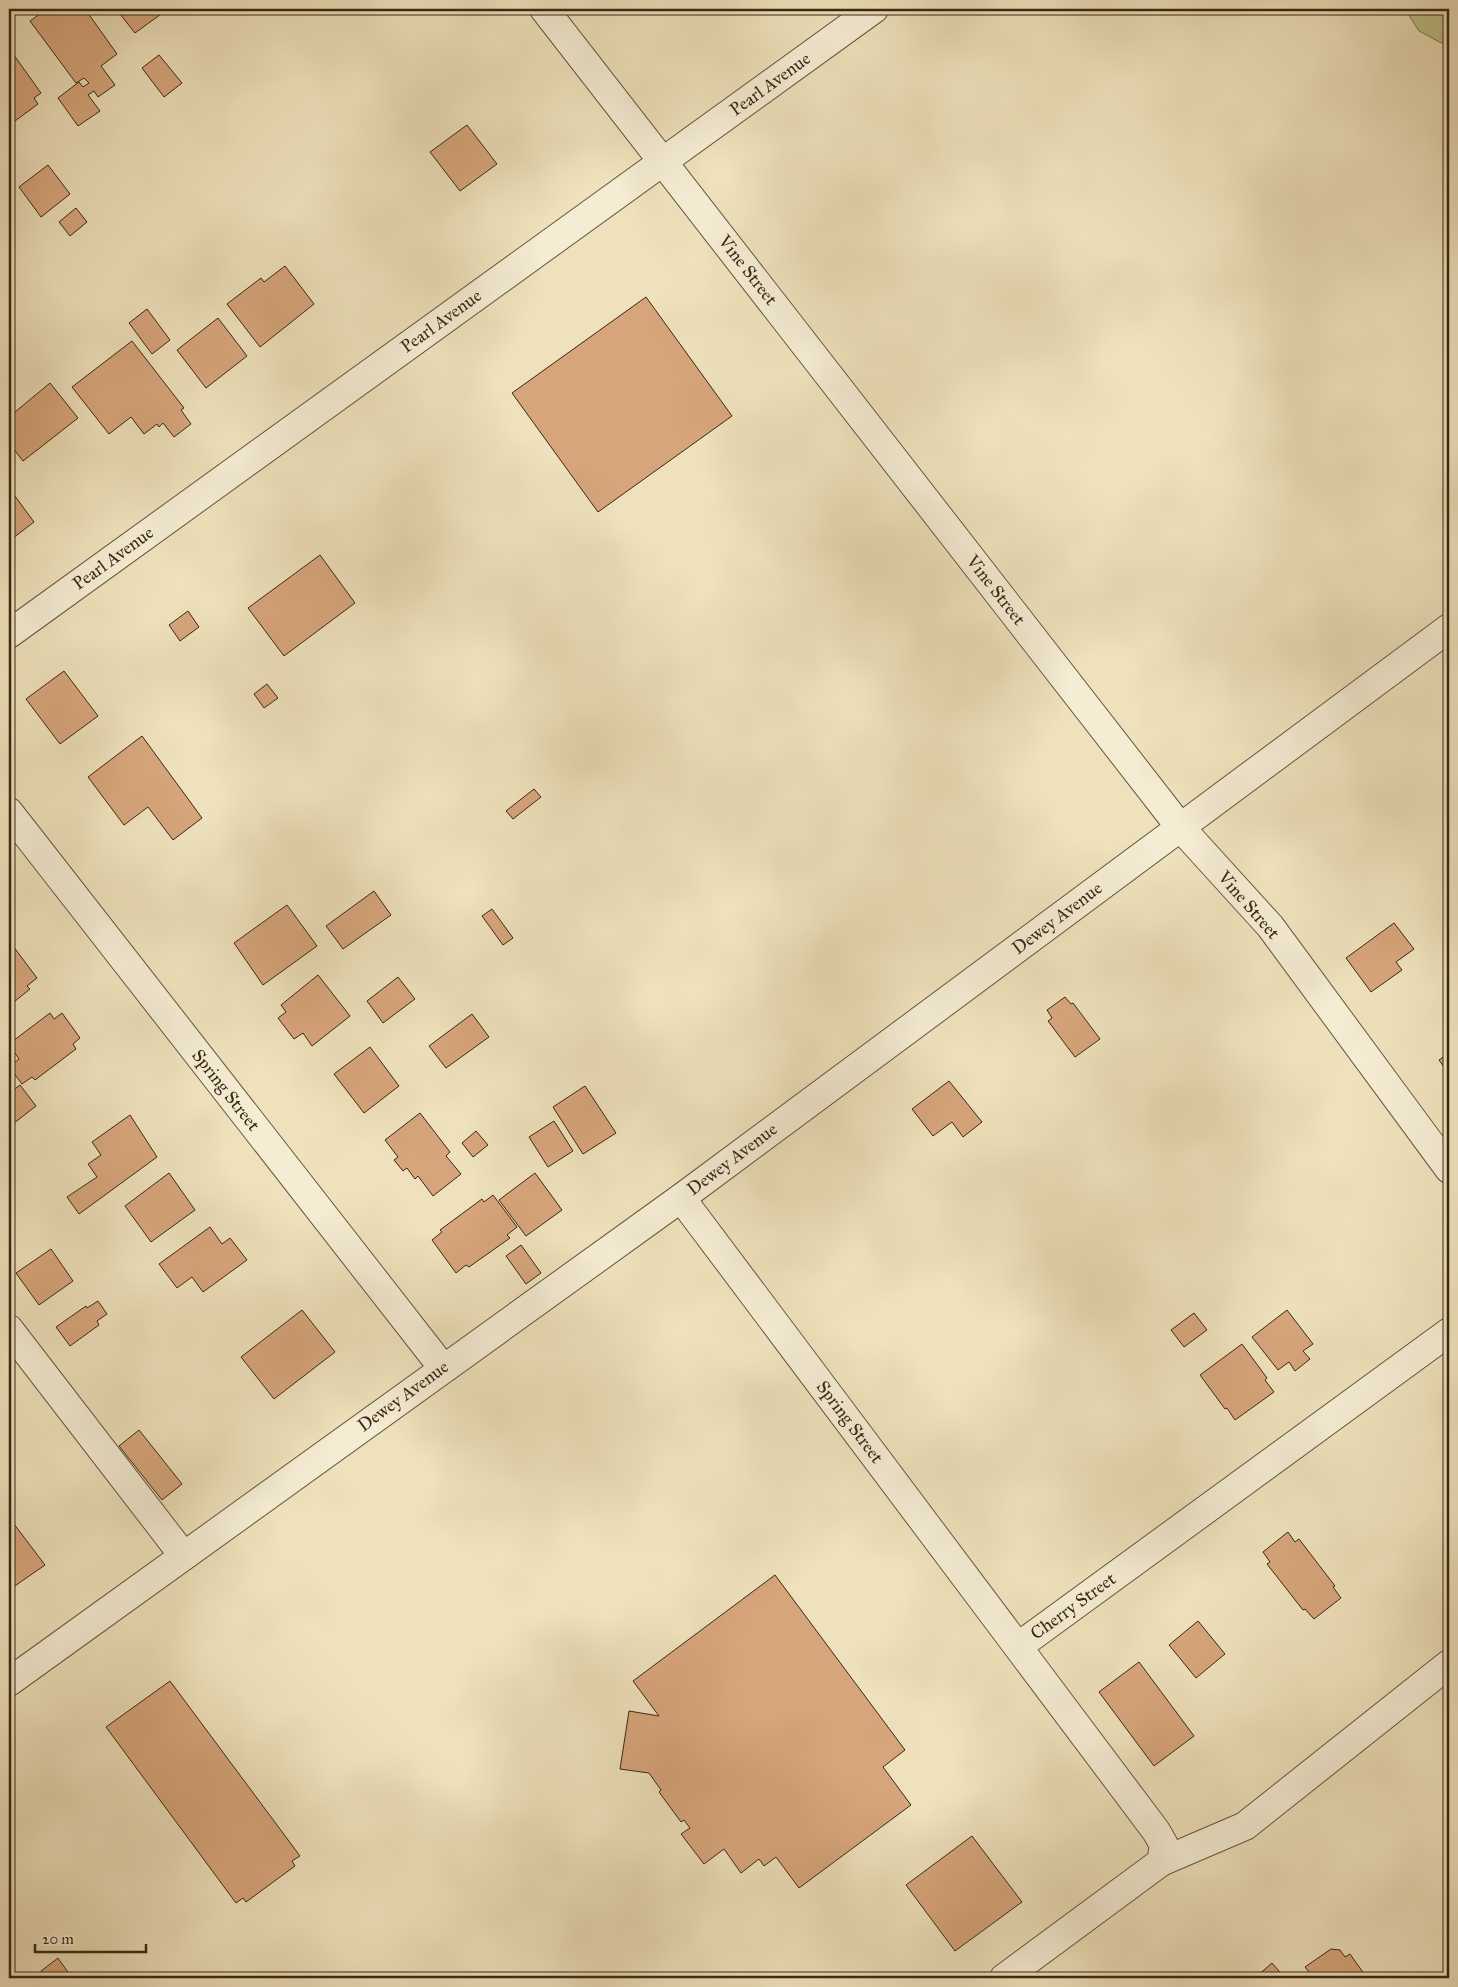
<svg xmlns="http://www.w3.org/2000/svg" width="1458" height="1987" font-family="'IM FELL Great Primer',serif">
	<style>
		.green { fill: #c0c18b; stroke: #7c744f }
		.building { fill: #d7a57c; stroke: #382813 }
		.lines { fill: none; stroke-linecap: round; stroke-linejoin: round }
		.minor-casing { stroke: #66563d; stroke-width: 30 }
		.minor { stroke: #f4ecd3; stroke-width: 28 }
		.labels { text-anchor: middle; stroke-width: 4.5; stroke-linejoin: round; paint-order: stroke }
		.street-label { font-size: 18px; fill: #382813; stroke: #f4ecd3 }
	</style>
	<rect width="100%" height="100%" fill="#eee1bb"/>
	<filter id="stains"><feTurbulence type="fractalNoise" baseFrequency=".004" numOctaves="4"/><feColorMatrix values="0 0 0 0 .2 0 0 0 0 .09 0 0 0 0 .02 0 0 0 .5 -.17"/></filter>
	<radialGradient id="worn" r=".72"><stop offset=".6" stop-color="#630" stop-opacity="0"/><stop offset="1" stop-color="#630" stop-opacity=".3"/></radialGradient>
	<polygon class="green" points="1405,9 1449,9 1449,47 1419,31"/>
	<g class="building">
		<polygon points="47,9 85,9 117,54 101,66 115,85 98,97 94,91 88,95 100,111 78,126 58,98 79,82 83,87 89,83 84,78 76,83 30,21"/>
		<polygon points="116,9 168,9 135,33"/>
		<polygon points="11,51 41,93 34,98 38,104 15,121 10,115 9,116 9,52"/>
		<polygon points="159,55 182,83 164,97 142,68"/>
		<polygon points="467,125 497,164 460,191 430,152"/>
		<polygon points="48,165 70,194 41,217 19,187"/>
		<polygon points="76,208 87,222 70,236 59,222"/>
		<polygon points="285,266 314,304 260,347 227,304 261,278 264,282"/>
		<polygon points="646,297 732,416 598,512 512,393"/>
		<polygon points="147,309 170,340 152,354 129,323"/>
		<polygon points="218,318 247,356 206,388 177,350"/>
		<polygon points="132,341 184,408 181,410 191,424 174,437 163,423 159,427 157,424 144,434 131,417 109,434 72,387"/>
		<polygon points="50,383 78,418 23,461 9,443 9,417"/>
		<polygon points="9,488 34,522 13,538 9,532"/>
		<polygon points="320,555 355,603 284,656 248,608"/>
		<polygon points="188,611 199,627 180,641 169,625"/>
		<polygon points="64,671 98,716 60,744 26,699"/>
		<polygon points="267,684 278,698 264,708 254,694"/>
		<polygon points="142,736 202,818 173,840 148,807 124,825 88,777"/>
		<polygon points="534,789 541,797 513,819 506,811"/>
		<polygon points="374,891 391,915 343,949 326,926"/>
		<polygon points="287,905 317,946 263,985 234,943"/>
		<polygon points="492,909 513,938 503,945 482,916"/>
		<polygon points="1394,923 1414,949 1396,962 1402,970 1371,992 1346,958"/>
		<polygon points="13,946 37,978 27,986 30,989 9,1006 9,949"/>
		<polygon points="318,975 350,1016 312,1046 303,1033 294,1039 278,1018 286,1012 281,1005"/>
		<polygon points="398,977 415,999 383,1023 367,1001"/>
		<polygon points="1065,997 1071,1004 1073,1003 1100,1039 1075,1057 1048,1021 1052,1018 1047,1010"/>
		<polygon points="50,1013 54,1019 62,1013 80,1038 73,1044 76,1049 35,1080 32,1077 22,1084 9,1067 19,1059 9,1044"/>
		<polygon points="472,1014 489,1037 446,1068 429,1046"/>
		<polygon points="370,1047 399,1086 364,1113 334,1074"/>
		<polygon points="1449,1053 1449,1074 1439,1060"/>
		<polygon points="949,1081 982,1122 963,1137 952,1122 933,1136 912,1109"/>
		<polygon points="20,1085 36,1106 9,1127 9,1093"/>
		<polygon points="585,1086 616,1133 583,1154 553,1107"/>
		<polygon points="420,1113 450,1152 446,1156 461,1174 433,1196 418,1176 415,1179 407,1168 403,1171 394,1160 398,1157 385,1140"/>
		<polygon points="130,1115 157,1157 79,1214 67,1197 97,1177 88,1164 101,1155 92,1142"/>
		<polygon points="554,1121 573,1151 548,1167 529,1137"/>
		<polygon points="476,1131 488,1145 473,1157 462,1143"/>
		<polygon points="169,1173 195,1210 151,1242 125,1206"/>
		<polygon points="535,1173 562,1210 526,1236 499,1200"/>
		<polygon points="493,1195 517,1227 507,1235 510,1238 469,1267 466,1265 456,1273 432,1240 442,1232 440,1230 482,1199 484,1202"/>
		<polygon points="210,1227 222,1244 230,1238 247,1260 203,1292 192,1277 177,1288 159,1264"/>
		<polygon points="521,1245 541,1273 526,1284 506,1256"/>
		<polygon points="51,1249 73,1281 39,1305 16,1273"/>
		<polygon points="98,1301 107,1314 97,1321 99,1325 70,1346 56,1327 86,1306 87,1308"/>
		<polygon points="302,1310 335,1352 274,1399 241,1357"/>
		<polygon points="1287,1310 1313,1344 1303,1351 1310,1359 1295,1371 1289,1362 1278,1370 1252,1337"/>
		<polygon points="1194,1313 1207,1330 1184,1347 1171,1330"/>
		<polygon points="1242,1344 1267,1378 1265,1380 1274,1392 1235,1420 1227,1408 1225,1409 1200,1375"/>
		<polygon points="139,1430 182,1484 162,1500 119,1446"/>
		<polygon points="14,1524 45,1565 9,1590 9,1528"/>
		<polygon points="1288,1532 1295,1542 1299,1539 1335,1586 1333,1587 1341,1598 1314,1619 1305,1609 1303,1610 1267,1564 1270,1562 1263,1552"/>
		<polygon points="775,1575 905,1750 883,1767 911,1805 799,1888 776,1857 764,1866 759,1859 741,1873 724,1849 704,1864 681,1834 690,1828 684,1820 681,1822 659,1792 661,1790 649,1773 620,1769 629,1711 659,1716 633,1681"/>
		<polygon points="1198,1621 1225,1654 1196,1678 1169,1645"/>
		<polygon points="1139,1662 1194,1736 1154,1766 1099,1692"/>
		<polygon points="170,1681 300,1856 292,1861 295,1866 246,1902 243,1898 236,1903 106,1727"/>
		<polygon points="972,1836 1022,1902 955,1951 906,1885"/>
		<polygon points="1331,1949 1340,1950 1345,1957 1350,1954 1367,1978 1314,1978 1305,1967"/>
		<polygon points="58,1958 70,1975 66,1978 46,1978 41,1971"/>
		<polygon points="1272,1963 1285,1978 1257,1978 1256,1977"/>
	</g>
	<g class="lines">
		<g class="minor-casing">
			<g id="minor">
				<polyline points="544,9 1180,827 1270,926 1449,1169"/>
				<polyline points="9,634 874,9"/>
				<polyline points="9,812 443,1368"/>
				<polyline points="681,1198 1156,1831 1164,1845 1161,1862 1004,1978"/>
				<polyline points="9,1329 183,1555"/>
				<polyline points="1019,1646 1449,1332"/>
				<polyline points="9,1682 681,1198 1449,628"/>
				<polyline points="1161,1862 1245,1826 1449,1664"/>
			</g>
		</g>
		<use href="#minor" class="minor"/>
	</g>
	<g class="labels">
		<g class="street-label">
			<text transform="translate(770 84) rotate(-36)" y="6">Pearl Avenue</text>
			<text transform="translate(748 270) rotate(52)" y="6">Vine Street</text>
			<text transform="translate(441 321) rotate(-36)" y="6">Pearl Avenue</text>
			<text transform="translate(113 558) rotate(-36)" y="6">Pearl Avenue</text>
			<text transform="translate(996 590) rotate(52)" y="6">Vine Street</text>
			<text transform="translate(1249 905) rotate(49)" y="6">Vine Street</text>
			<text transform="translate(1057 918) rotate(-37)" y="6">Dewey Avenue</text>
			<text transform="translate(226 1090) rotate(52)" y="6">Spring Street</text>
			<text transform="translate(732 1159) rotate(-37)" y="6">Dewey Avenue</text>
			<text transform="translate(403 1396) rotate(-36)" y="6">Dewey Avenue</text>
			<text transform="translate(850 1422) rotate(53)" y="6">Spring Street</text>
			<text transform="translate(1073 1606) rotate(-36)" y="6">Cherry Street</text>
		</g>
	</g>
	<rect width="1458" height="1987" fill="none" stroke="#eee1bb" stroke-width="30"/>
	<rect x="10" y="10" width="1438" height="1967" fill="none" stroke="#382813" stroke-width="2.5"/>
	<rect x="15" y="15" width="1428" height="1957" fill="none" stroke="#382813"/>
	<path d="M35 1944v8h111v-8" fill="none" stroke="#382813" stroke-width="2.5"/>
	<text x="42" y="1944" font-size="15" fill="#382813" stroke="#f4ecd3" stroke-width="4" paint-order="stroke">20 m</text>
	<rect width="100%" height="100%" filter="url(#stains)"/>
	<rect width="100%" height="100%" fill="url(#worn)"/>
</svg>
